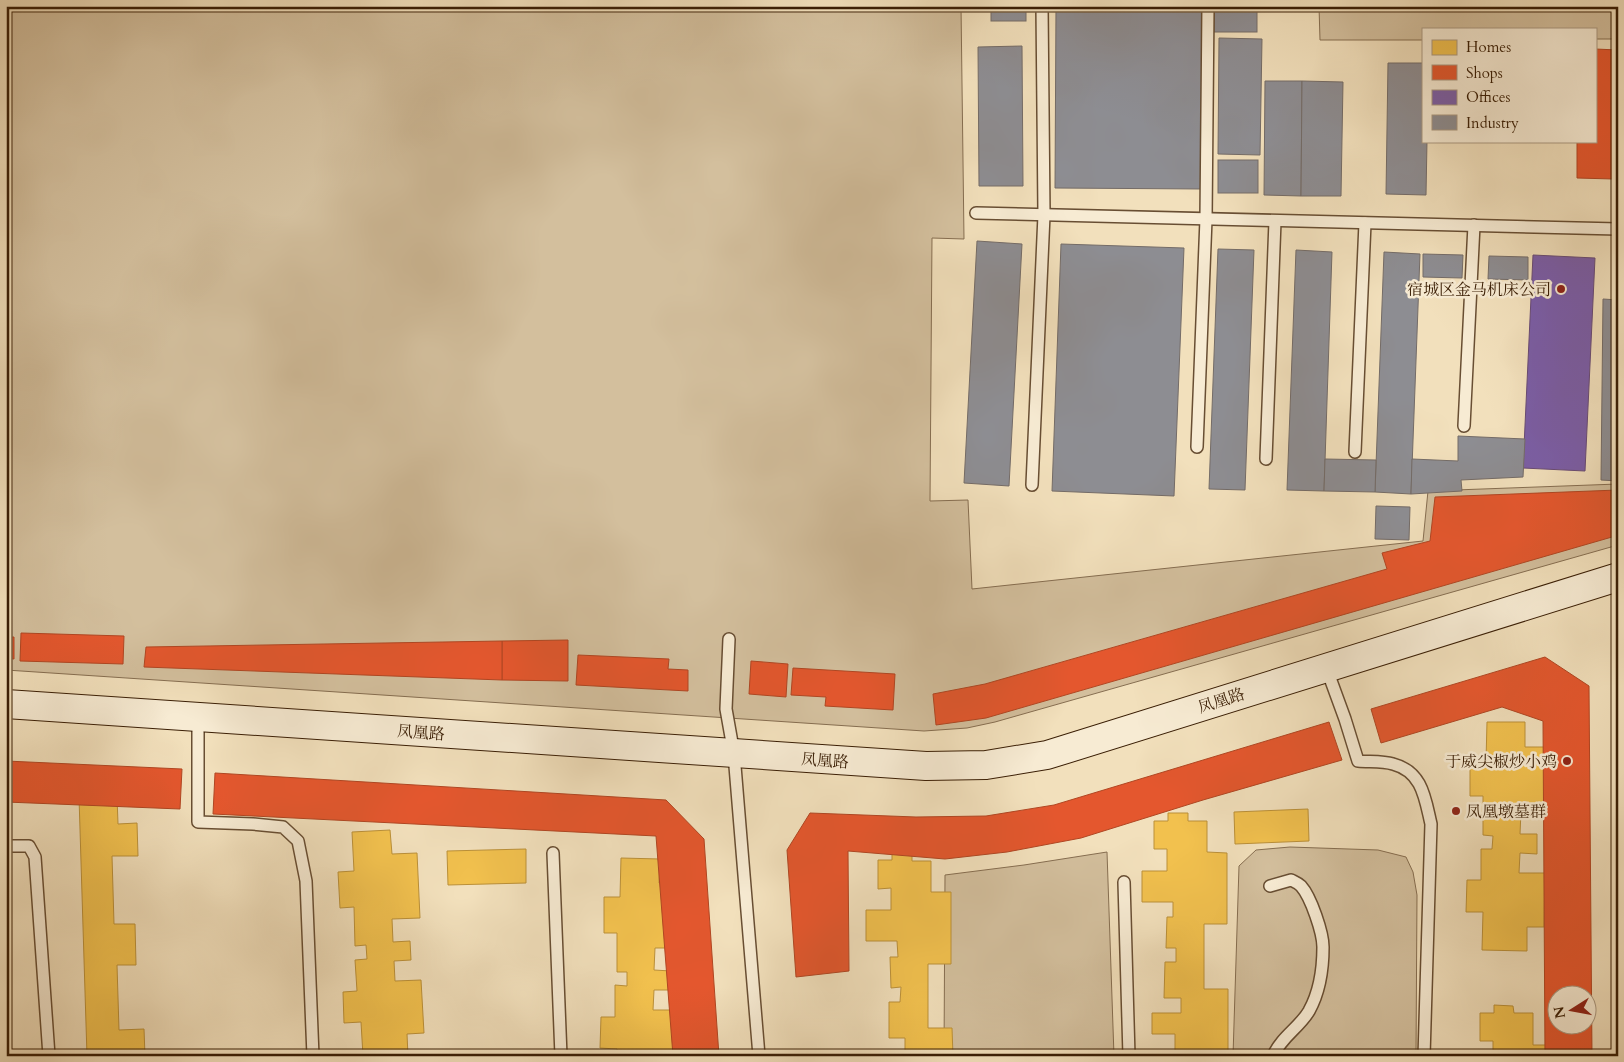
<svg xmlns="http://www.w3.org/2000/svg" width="1624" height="1062" font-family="Cardo,'Noto Serif SC',serif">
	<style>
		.green { fill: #d3bf9d; stroke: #866e51 }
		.homes { fill: #f2c14e; stroke: #bb9038 }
		.shops { fill: #e4572e; stroke: #b14622; fill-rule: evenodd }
		.offices { fill: #7b5ea7; stroke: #684b76 }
		.industry { fill: #8d8d92; stroke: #746c68 }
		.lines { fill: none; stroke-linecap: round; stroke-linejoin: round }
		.lane-casing { stroke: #684e33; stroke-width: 14 }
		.secondary-casing { stroke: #3a1e05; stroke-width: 30 }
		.lane { stroke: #f7ebd3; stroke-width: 11 }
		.secondary { stroke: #f7ebd3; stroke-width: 28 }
		.poi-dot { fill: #8f2418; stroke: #f7ebd3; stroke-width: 2 }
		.labels { text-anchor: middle; stroke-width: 5; stroke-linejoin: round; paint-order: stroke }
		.poi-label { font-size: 16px; fill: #3a1e05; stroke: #f7ebd3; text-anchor: end }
		.street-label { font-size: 16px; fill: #3a1e05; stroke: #f7ebd3 }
	</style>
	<rect width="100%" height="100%" fill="#f2e0bc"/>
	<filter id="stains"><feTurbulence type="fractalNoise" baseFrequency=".004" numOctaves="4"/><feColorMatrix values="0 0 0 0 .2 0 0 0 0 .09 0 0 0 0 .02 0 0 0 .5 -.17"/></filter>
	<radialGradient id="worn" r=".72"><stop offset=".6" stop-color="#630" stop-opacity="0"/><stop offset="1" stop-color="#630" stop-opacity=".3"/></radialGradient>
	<g class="green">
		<polygon points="6,6 961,6 964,239 932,238 930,501 968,500 972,589 1423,541 1428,491 1618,484 1618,545 995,722 967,728 924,731 6,670"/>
		<polygon points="1319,6 1618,6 1618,39 1595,39 1595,29 1423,29 1423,40 1320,40"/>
		<polygon points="1290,847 1378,850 1406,857 1413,872 1417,895 1416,1056 1233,1056 1239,866 1256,850"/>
		<polygon points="1107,852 1114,1056 944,1056 945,875 1024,865"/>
	</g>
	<g class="homes">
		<polygon points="1487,722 1525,722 1525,747 1550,747 1549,812 1521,811 1520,834 1537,834 1537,854 1520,853 1519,873 1545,873 1544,927 1527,927 1527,951 1482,950 1483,912 1466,912 1467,880 1481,880 1481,849 1492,849 1493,836 1483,835 1483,796 1470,796 1470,760 1486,761"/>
		<polygon points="117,796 118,824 137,823 138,856 112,856 114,924 135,924 136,965 117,965 119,1030 144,1029 145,1056 87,1056 79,797"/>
		<polygon points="1308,809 1309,841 1235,844 1234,812"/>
		<polygon points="1168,813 1188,813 1188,821 1207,821 1207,852 1227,853 1227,924 1204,924 1204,989 1228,989 1228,1056 1175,1056 1175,1034 1152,1034 1152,1013 1181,1013 1181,998 1164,998 1165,962 1176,962 1176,948 1166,948 1167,917 1173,917 1173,902 1142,902 1142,871 1167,871 1167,849 1154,849 1154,821 1168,821"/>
		<polygon points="390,830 392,854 417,853 420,918 392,919 393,942 410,941 411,960 394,961 395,981 421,980 424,1033 407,1034 408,1056 363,1056 361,1022 344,1023 343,992 357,991 355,960 367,959 366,945 355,946 354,907 340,908 338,872 354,871 352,832"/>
		<polygon points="526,849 526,883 448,885 447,851"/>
		<polygon points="892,853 912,853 912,861 931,861 931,892 951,892 951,964 928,964 928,1028 952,1028 953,1056 876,1056 876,1053 905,1053 905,1038 889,1038 889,1002 900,1002 901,987 891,988 890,957 898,957 897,941 866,941 866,910 891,910 891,888 878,889 878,860 892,860"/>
		<polygon points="621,858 660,859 659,883 685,884 683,948 655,948 654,970 671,971 671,990 654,990 653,1010 679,1010 678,1056 617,1056 617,1049 600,1048 601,1017 615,1017 615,985 627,986 627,972 617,972 617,933 604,933 604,897 620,897"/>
		<polygon points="1494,1005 1513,1006 1514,1013 1533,1013 1533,1045 1553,1045 1553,1056 1493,1056 1493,1041 1480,1041 1480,1013 1494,1013"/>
	</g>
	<g class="shops">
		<polygon points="1595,49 1618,50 1618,133 1613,133 1613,179 1577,178 1577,141 1595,141"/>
		<polygon points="1618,490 1618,531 1612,537 986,718 936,725 933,694 985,684 1387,569 1382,553 1430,541 1435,497"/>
		<polygon points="21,633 124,636 123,664 20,661"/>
		<polygon points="6,637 14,637 14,659 6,658"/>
		<polygon points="568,640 568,681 502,680 502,641"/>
		<polygon points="502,641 502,680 144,667 146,647"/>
		<polygon points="578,655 669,659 668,669 688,670 688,691 576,685"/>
		<path d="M1545 657 1589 686 1592 1056H1545L1543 721 1502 707 1381 743 1371 709ZM1556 994H1586V1024H1556Z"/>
		<polygon points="751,661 788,664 786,697 749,694"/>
		<polygon points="793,668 895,674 893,710 825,706 826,697 791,695"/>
		<polygon points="1329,722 1342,760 1203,800 1081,838 1007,852 945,859 848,851 849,971 796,977 787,850 810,813 916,817 986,816 1054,805"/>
		<polygon points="6,761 182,769 180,809 6,802"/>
		<polygon points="215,773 666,800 704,839 719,1056 673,1056 656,836 213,814"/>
	</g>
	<polygon class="offices" points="1533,255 1595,258 1585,471 1523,468"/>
	<g class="industry">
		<rect x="991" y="6" width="35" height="15"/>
		<polygon points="1056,6 1204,6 1203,189 1055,188"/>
		<rect x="1214" y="6" width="43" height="26"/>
		<polygon points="1219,38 1262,39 1260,155 1218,154"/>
		<polygon points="1022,46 1023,186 979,186 978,47"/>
		<polygon points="1388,63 1423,63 1423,141 1427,141 1426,195 1386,194"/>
		<polygon points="1265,81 1302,81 1301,196 1264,195"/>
		<polygon points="1302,81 1343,82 1341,196 1301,196"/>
		<rect x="1218" y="160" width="40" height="33"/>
		<polygon points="977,241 1022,244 1009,486 964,483"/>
		<polygon points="1061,244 1184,248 1174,496 1052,491"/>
		<polygon points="1218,249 1254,250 1245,490 1209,489"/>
		<polygon points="1296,250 1332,252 1324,491 1287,490"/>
		<polygon points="1384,252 1420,254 1411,494 1375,492"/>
		<polygon points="1423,254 1463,255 1462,278 1423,277"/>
		<polygon points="1489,256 1528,257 1528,280 1488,279"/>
		<polygon points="1603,299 1618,300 1618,481 1601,480"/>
		<polygon points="1458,436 1525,439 1523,477 1461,480 1462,491 1411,494 1412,459 1458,461"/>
		<polygon points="1325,459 1376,460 1375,492 1324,491"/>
		<polygon points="1376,506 1410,507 1409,540 1375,539"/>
	</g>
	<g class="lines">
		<g class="lane-casing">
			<g id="lane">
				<polyline points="976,213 1618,229"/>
				<polyline points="1464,426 1474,225"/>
				<polyline points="1197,447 1206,219 1208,6"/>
				<polyline points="1355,452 1365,223"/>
				<polyline points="1266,459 1275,221"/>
				<polyline points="1032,485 1044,215 1042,6"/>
				<polyline points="729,639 726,709 734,754 759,1056"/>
				<path d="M1326 667 1345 719 1358 761C1369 762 1383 761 1393 764 1423 772 1425 799 1431 824L1424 1056"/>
				<polyline points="198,717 198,822 253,824 283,827 298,841 306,881 313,1056"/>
				<polyline points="6,846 29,846 35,857 49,1056"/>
				<polyline points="553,853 561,1056"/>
				<polyline points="1124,882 1129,1056"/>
				<path d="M1270 886 1291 880C1295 882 1298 883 1301 886 1311 897 1323 933 1323 947 1323 968 1319 993 1309 1011 1299 1028 1282 1036 1273 1056"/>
			</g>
		</g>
		<g class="secondary-casing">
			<polyline id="secondary" points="6,704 926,766 986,765 1047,755 1618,577"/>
		</g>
		<use href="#lane" class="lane"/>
		<use href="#secondary" class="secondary"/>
	</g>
	<g class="poi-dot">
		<circle cx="1561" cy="289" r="5"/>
		<circle cx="1567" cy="761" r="5"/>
		<circle cx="1456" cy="811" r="5"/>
	</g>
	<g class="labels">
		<g class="poi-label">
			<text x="1551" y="295">宿城区金马机床公司</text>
			<text x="1557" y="767">于威尖椒炒小鸡</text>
			<text x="1466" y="817" text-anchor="start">凤凰墩墓群</text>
		</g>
		<g class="street-label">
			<text transform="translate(1221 700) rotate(-18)" y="6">凤凰路</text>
			<text transform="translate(421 732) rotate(4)" y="6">凤凰路</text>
			<text transform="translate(825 760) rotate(4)" y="6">凤凰路</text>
		</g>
	</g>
	<rect width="1624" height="1062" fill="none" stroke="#f2e0bc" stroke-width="25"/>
	<rect x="8" y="8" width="1609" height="1047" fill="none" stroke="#3a1e05" stroke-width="2.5"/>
	<rect x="12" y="12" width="1599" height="1037" fill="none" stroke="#3a1e05"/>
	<rect x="1422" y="28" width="175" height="115" fill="#f7ebd3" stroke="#ab9981"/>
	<rect x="1432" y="40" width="25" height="15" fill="#f2c14e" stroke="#ab9981"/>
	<text x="1466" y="52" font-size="15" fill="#3a1e05">Homes</text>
	<rect x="1432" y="65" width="25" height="15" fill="#e4572e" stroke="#ab9981"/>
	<text x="1466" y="78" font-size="15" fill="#3a1e05">Shops</text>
	<rect x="1432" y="90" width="25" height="15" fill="#7b5ea7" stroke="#ab9981"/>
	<text x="1466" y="102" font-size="15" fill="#3a1e05">Offices</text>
	<rect x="1432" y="115" width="25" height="15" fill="#8d8d92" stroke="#ab9981"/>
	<text x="1466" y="128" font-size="15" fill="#3a1e05">Industry</text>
	<g transform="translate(1572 1010) rotate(259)"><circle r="24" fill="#f7ebd3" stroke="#ab9981"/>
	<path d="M0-4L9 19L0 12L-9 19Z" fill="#8f2418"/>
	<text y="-8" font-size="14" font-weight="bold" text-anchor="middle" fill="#3a1e05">N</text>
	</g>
	<rect width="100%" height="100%" filter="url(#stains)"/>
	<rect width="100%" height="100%" fill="url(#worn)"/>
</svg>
